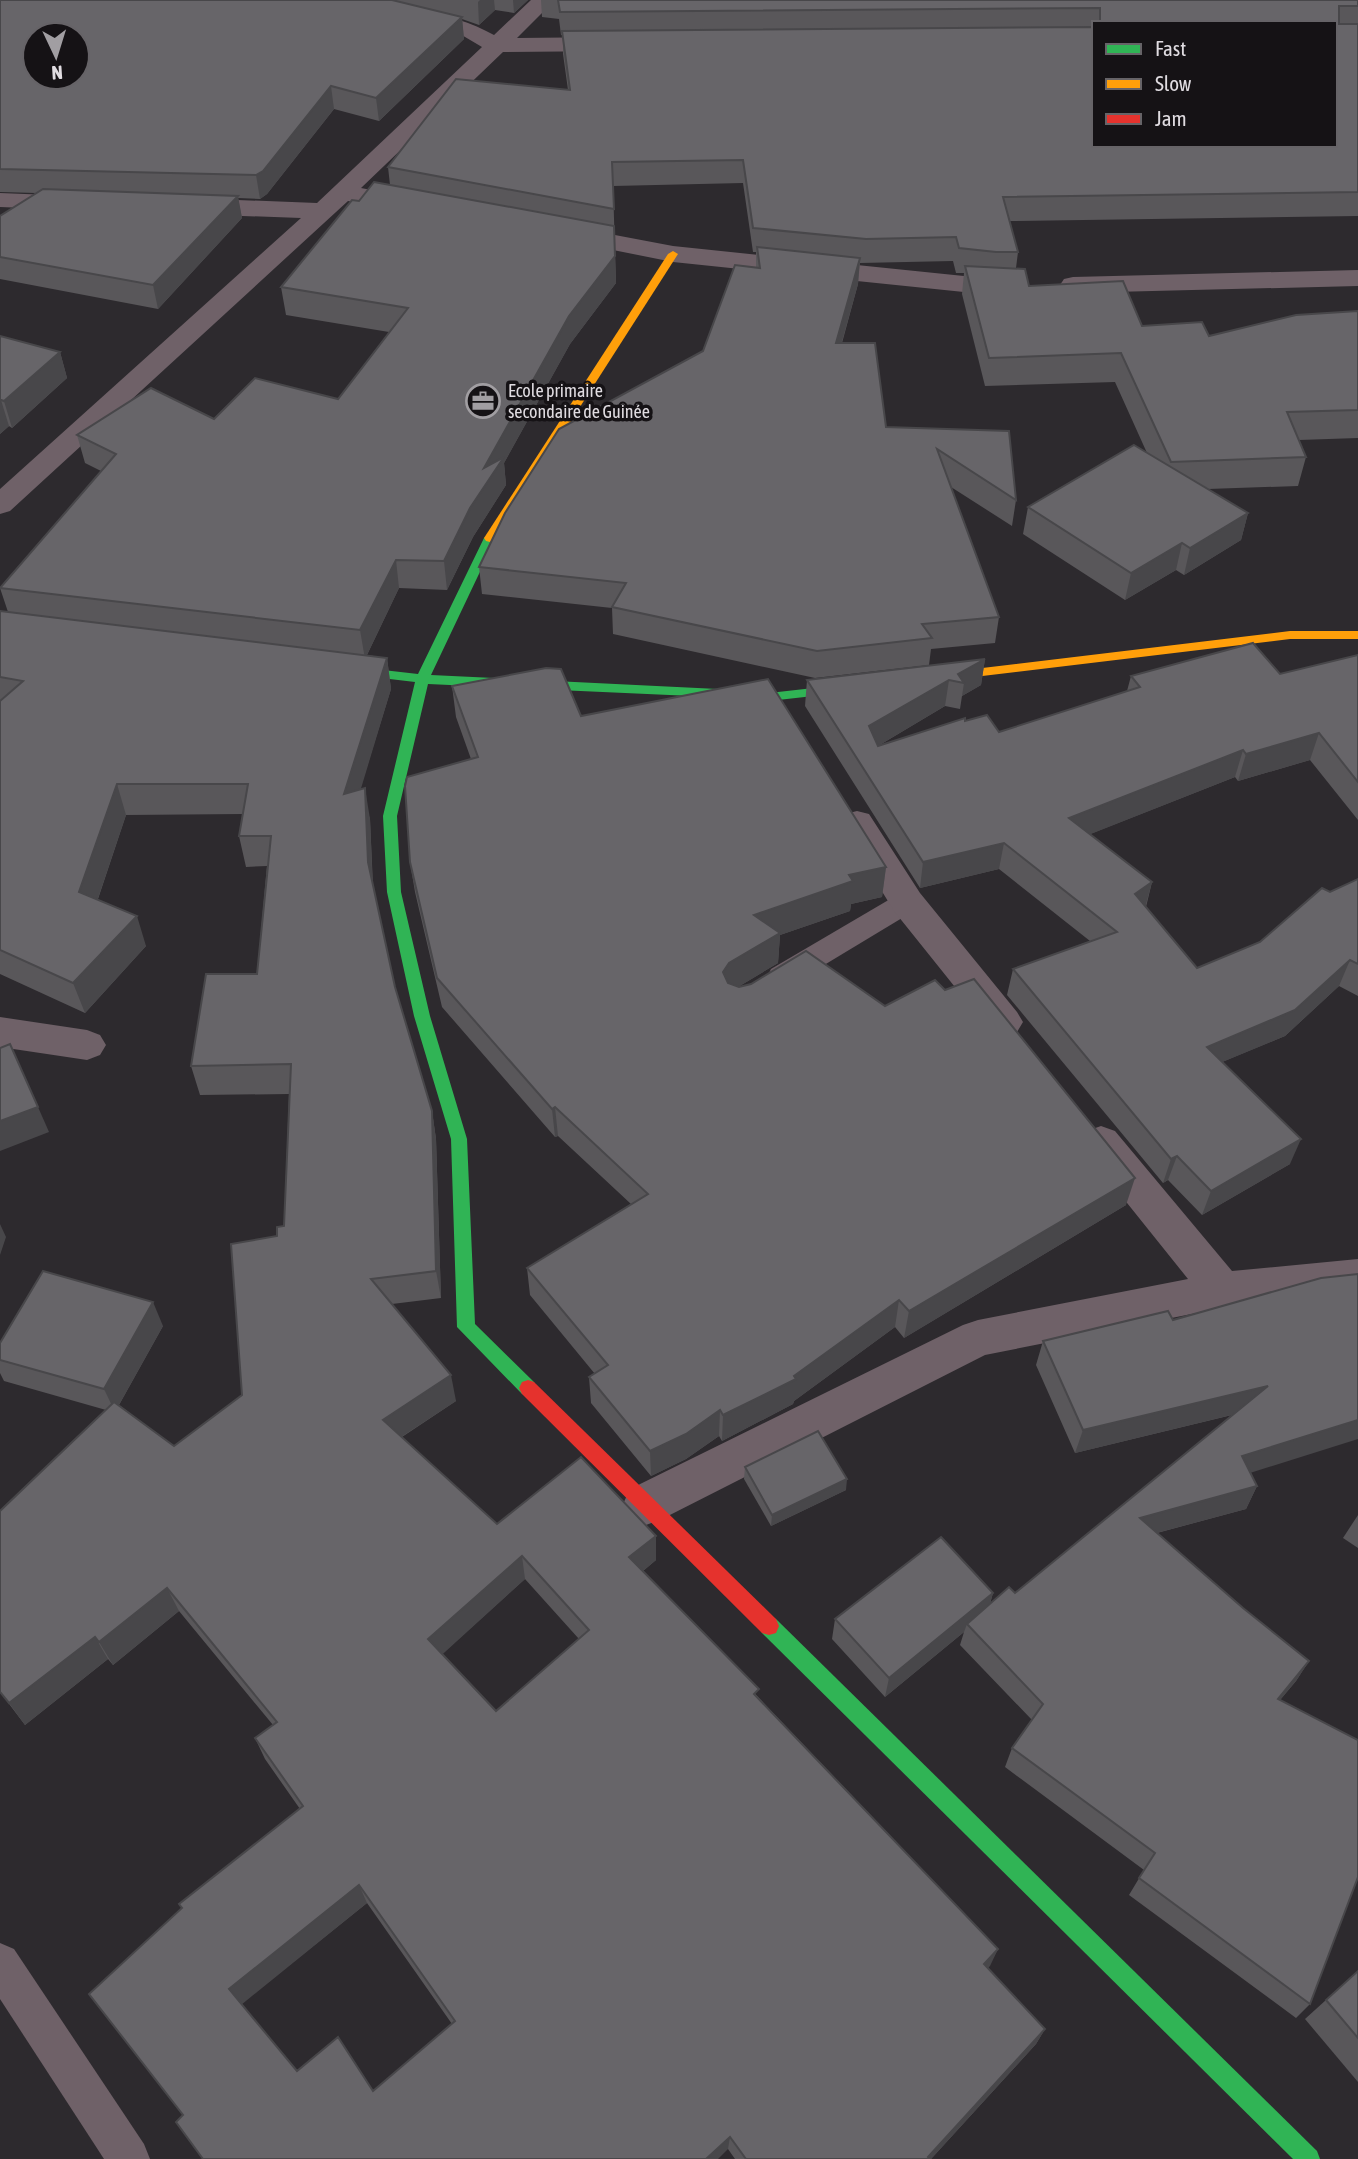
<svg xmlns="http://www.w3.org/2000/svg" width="1358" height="2159" font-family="'Asap Condensed',sans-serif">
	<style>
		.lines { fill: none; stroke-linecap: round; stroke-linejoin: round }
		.lane { fill: #6f6168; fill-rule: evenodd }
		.street { fill: #6f6168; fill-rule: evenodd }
		.fast { fill: #30b455; fill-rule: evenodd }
		.slow { fill: #ff9f0a; fill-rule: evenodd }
		.jam { fill: #e5322d; fill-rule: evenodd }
		.wall { fill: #59575a; fill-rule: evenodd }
		.shaded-wall { fill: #48474a }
		.building { fill: #676569; stroke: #48474a; stroke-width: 2; fill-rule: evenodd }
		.labels { text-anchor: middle; stroke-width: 7; stroke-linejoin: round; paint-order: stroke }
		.far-poi-label { font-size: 18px; fill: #e0dce1; stroke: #151215; text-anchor: start }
	</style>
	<rect width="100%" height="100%" fill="#2d2a2e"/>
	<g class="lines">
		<g class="lane">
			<polygon points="907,892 917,895 921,902 917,909 791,985 781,988 771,985 767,977 771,969 897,895"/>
			<polygon points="0,1943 14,1949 144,2144 150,2159 104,2159 0,1999"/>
		</g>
		<g class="street">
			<path d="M330 0C379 0 452 11 494 35L531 0H555L517 38 616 37 624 39 627 44 624 49 616 51 503 52 361 188 423 200 427 205 423 210 414 213 348 201 10 511 0 514V489L301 218 187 214 178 211 174 206 178 201 187 198 317 203 482 47 460 34 333 5Z"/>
			<polygon points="0,193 75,196 84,198 87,203 84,208 75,210 0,207"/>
			<polygon points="562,225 673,246 993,279 1025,280 1029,286 1025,292 993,295 673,262 553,238 549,233 553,228"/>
			<polygon points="1358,270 1358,286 1073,293 1064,291 1060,285 1064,279 1073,277"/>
			<polygon points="857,811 869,814 920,893 1017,1012 1023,1022 1017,1032 1004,1036 991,1032 894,911 840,823 845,814"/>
			<polygon points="0,1017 87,1030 100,1035 106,1045 100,1055 87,1060 0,1047"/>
			<polygon points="1101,1126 1115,1131 1232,1271 1358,1259 1358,1295 1222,1308 985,1355 662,1519 646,1525 630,1519 623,1504 630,1489 963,1325 978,1320 1188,1279 1087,1153 1081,1142 1087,1131"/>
		</g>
		<g class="fast">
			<polygon points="490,534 496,538 431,675 778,692 858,683 865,687 858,691 778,700 428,684 397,816 401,892 430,1016 467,1139 475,1324 534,1382 537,1388 534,1394 528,1396 522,1394 457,1327 451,1139 414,1016 387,892 383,816 415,682 339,673 332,669 339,665 418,674 484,538"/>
			<polygon points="769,1617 776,1619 1317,2151 1320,2159 1293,2159 762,1633 759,1626 762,1619"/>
		</g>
		<g class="slow">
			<polygon points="673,251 678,254 496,538 490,542 486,541 484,538 668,254"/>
			<polygon points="1290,631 1358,631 1358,639 1290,639 932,682 925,678 932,674"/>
		</g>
		<polygon class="jam" points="528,1380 534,1382 776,1619 779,1626 776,1633 769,1635 762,1633 522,1394 519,1388 522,1382"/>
	</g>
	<g class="wall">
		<polygon points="0,0 528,0 514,13 495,10 479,25 462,19 464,39 379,121 334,109 267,194 260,199 238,198 242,218 158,309 0,279 0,216 36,193 0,192"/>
		<path d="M541 0H1358V216L1010 221 1018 252 1016 268 1029 286 1142 326 1209 336 1358 311V438L1299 440 1306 457 1298 486 1208 489 1248 513 1241 540 1184 575 1176 570 1125 600 1023 534 1028 507 1147 453 1115 382 985 386 962 294 964 273H956L953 261 860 263 858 284 842 343 886 427 1009 431 1016 500 1012 526 951 487 999 617 995 643 931 649 929 665 815 678 613 634 612 608 482 594 479 567 703 351 756 267V252H753L743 183 613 186 616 283 570 344 504 463 506 485 473 537 447 590 399 588 367 655 387 658 391 689 360 789 370 819 373 886 395 987 432 1111 436 1139 441 1298 392 1304 456 1401 402 1437 497 1524 656 1560 643 1571 759 1698 998 1949 988 1968 1045 2029 1036 2044 931 2159H735L728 2149 183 2115 300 1809 265 1759 255 1738 273 1725 179 1611 113 1665 108 1659 25 1725 0 1692 106 1410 4 1381 0 1373V1343L163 1326 119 1405 174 1446 242 1395 277 1236 284 1226 289 1094 200 1095 191 1066 257 974 267 866 246 867 239 836 243 814 126 815 98 899 146 946 85 1013 0 974V611L8 612 0 588 101 471 85 463 77 435 214 419 338 399 389 332 286 315 281 287 359 201 390 185 388 167 568 90 563 54V35H561L559 19 542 17ZM1094 23H1335L1094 145ZM525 1579 579 1639 496 1711 442 1654ZM367 1903 452 2024 373 2091 297 2071 241 2004Z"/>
		<polygon points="0,336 60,352 67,378 12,428 9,426 0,434"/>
		<polygon points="1358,655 1358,820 1310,760 1238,781 1235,777 1090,834 1152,882 1146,907 1197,968 1260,942 1330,892 1358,879 1358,996 1339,986 1285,1036 1222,1062 1290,1164 1202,1215 1168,1180 1163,1183 1007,995 1013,969 1090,941 999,869 920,888 805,706 807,680 985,659 981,685 962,696 960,709 945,706 878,746 965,721 999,732 1127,691 1131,676 1280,674"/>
		<polygon points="452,686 581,716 886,867 882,897 851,904 850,911 780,935 778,963 738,987 1126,1205 904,1338 895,1327 794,1401 793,1404 722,1441 719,1436 686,1459 651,1476 591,1403 589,1377 595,1374 530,1295 527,1268 631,1204 558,1136 555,1137 442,1007 415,892 410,862 471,759 456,717"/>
		<polygon points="1321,1278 1250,1473 1257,1486 1246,1509 1157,1533 1243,1608 1309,1661 1296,1681 1280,1700 1310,2004 1296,2018 1129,1895 1144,1870 1005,1767 1012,1748 1032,1720 960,1645 964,1632 885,1697 832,1639 835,1619 993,1593 990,1604 1015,1593 1232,1415 1075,1453 1036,1365 1043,1341 1173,1320"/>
		<polygon points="745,1467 846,1490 771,1526 744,1479"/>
		<polygon points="1358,1515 1358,1548 1343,1538"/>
		<polygon points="1358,1971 1358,2082 1305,2019"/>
	</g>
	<g class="shaded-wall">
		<polygon points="480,0 494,0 495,10 479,25 478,2"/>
		<polygon points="513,0 528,0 514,13"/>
		<polygon points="462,17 464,39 379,121 376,98"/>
		<polygon points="331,86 334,109 267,194 260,199 256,175"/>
		<polygon points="238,196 242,218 158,309 153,285"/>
		<polygon points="615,256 616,283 570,344 504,463 506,485 473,537 447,590 444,561 470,508 484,468 569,316"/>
		<polygon points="860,258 858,284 834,370 836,343"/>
		<polygon points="60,352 67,378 12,428 4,401"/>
		<polygon points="1,400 9,426 0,434 0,401"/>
		<polygon points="1248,513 1241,540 1184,575 1190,548"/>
		<polygon points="1182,543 1176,570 1125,600 1131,573"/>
		<polygon points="396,560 399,588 365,659 360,630"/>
		<polygon points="387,658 391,689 350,825 344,794"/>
		<polygon points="985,659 981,685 962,696 964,683 958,674"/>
		<polygon points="949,680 945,706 866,753 869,726"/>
		<polygon points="1319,733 1310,760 1238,781 1246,754"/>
		<polygon points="1243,750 1235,777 1063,845 1069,818"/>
		<polygon points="117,784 126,815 90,922 79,892"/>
		<polygon points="365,788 370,819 373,893 368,862"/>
		<polygon points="1004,843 999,869 920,888 923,862"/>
		<polygon points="886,867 882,897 851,904 850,911 780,935 778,963 728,993 723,972 754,915 849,875"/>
		<polygon points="1152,882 1145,908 1135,894"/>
		<polygon points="137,916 146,946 85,1013 73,983"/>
		<polygon points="1350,960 1339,986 1285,1036 1198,1072 1207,1047"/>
		<polygon points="38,1107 49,1132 0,1151 0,1121"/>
		<polygon points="555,1107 558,1136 555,1137 552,1109"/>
		<polygon points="432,1111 436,1139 441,1298 436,1271"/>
		<polygon points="1301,1139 1290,1164 1202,1215 1211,1191"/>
		<polygon points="1177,1156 1168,1180 1163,1183 1171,1159"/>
		<polygon points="1135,1178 1126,1205 904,1338 909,1311"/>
		<polygon points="0,1224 6,1237 0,1255"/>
		<polygon points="899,1300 895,1327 794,1401 793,1404 722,1441 723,1415 794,1376"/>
		<polygon points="153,1302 163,1326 115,1412 104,1389"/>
		<polygon points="451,1375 456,1401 389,1445 383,1420"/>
		<polygon points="1268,1386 1256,1409 1075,1453 1083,1430"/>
		<polygon points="720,1410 719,1436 686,1459 651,1476 650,1451"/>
		<polygon points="1358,1420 1358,1439 1231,1479 1242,1456"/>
		<polygon points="847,1479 846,1490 771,1526 772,1515"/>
		<polygon points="1257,1486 1246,1509 1130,1540 1140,1518"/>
		<polygon points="656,1536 656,1560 631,1581 629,1557"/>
		<polygon points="522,1556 525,1579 434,1662 428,1639"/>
		<polygon points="167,1588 179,1611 113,1665 99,1642"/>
		<polygon points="993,1593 987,1613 967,1624 964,1632 885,1697 889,1678"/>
		<polygon points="95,1637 108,1659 25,1725 9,1703"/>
		<polygon points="1309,1661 1296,1681 1265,1718 1278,1699"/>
		<polygon points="359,1885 367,1903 241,2005 229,1989"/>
		<polygon points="998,1949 990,1966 976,1980 984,1964"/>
		<polygon points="1045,2029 1036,2044 931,2159 927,2159"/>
		<polygon points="730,2137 728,2149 718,2159 706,2159"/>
	</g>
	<g class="building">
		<path d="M0 0H392L462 17 376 98 331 86 263 171 256 175 0 169ZM35 35H77V77H35Z"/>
		<polygon points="558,0 1358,0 1358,6 1339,6 1339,24 1358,24 1358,192 1003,197 1018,252 996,252 959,248 956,237 866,239 753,228 743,160 612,162 614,209 388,167 456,79 570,90 562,31 1094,27 1094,145 1335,145 1335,23 1100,23 1100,8 560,12"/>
		<polygon points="374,182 614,226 615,256 569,316 484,468 504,457 470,508 444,561 396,560 360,630 0,588 116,454 77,435 151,388 214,419 255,378 338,399 408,308 281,287 352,200 359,201"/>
		<polygon points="43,189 238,196 153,285 0,257 0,216"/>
		<polygon points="757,247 860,258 836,343 875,343 886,427 1009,431 1016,500 937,449 999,617 922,624 932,638 817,651 612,607 626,583 479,567 505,513 559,429 703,351 735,265 760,268"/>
		<polygon points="965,266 1025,269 1029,286 1123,281 1142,326 1202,322 1209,336 1296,315 1358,311 1358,410 1287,412 1306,457 1171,462 1121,353 989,358"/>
		<polygon points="0,336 60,352 4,401 1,400 0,401"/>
		<polygon points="1134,445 1248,513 1190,548 1182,543 1131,573 1028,507"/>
		<path d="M0 611 387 658 344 794 365 788 368 862 395 987 432 1111 436 1271 371 1279 451 1375 383 1420 497 1524 581 1457 656 1536 629 1557 759 1689 754 1694 998 1949 984 1964 1045 2029 928 2157 930 2159H746L730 2137 706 2159H203L176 2122 183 2115 89 1994 182 1908 179 1904 303 1806 255 1738 277 1722 167 1588 99 1642 95 1637 9 1703 0 1692V1511L114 1402 174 1446 242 1395 231 1244 277 1236V1227L284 1226 291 1064 191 1066 206 974H257L271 836H239L248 784H117L79 892 137 916 73 983 0 950V701L23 681 0 677ZM522 1556 589 1630 496 1711 428 1639ZM359 1885 455 2021 373 2091 338 2037 297 2071 229 1989Z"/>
		<polygon points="1253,643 1280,674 1358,655 1358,782 1319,733 1246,754 1243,750 1069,818 1152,882 1135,894 1197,968 1260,942 1322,888 1330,892 1358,879 1358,964 1350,960 1295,1010 1207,1047 1301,1139 1211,1191 1177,1156 1171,1159 1013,969 1117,932 1004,843 923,862 807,680 985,659 958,674 964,683 949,680 869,726 878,746 965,718 965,721 987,715 999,732 1140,687 1131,676"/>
		<polygon points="546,668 561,669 581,716 768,679 886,867 849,875 853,881 754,915 780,933 729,963 723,972 728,983 739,987 751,984 806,951 885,1006 935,980 945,990 974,979 1135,1178 909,1311 899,1300 794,1376 796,1379 723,1415 720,1410 686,1434 650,1451 589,1377 608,1365 527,1268 648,1194 555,1107 552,1109 437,978 410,862 405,786 407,777 478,757 452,686"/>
		<polygon points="10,1044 38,1107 0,1121 0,1048"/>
		<polygon points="43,1271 153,1302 104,1389 0,1360 0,1343"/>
		<polygon points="1358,1274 1358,1420 1242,1456 1257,1486 1140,1518 1243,1608 1309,1661 1278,1699 1358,1740 1358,1877 1310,2004 1139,1878 1155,1853 1012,1748 1043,1704 967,1624 1009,1587 1015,1593 1268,1386 1083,1430 1043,1341 1168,1311 1173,1320 1321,1278"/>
		<polygon points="818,1431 847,1479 772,1515 745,1467"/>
		<polygon points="941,1537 993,1593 889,1678 835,1619"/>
		<polygon points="1358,1971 1358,2038 1326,2000"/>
	</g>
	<defs>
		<g id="office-ring" transform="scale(1.75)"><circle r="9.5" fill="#151215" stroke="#a19ea2" stroke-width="1.5"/><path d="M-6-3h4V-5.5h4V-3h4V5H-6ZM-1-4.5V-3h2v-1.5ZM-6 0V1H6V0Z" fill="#a19ea2"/></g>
	</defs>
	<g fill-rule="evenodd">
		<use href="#office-ring" x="483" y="401"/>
	</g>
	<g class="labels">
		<g class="far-poi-label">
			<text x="508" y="397">Ecole primaire<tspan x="508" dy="21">secondaire de Guinée</tspan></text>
		</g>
	</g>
	<rect x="1092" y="21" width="245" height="126" fill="#151215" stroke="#666367" stroke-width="2"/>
	<rect x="1106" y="44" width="35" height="10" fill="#30b455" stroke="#666367" stroke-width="2"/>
	<text x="1155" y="56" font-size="21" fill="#e0dce1">Fast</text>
	<rect x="1106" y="79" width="35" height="10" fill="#ff9f0a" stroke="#666367" stroke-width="2"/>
	<text x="1155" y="91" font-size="21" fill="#e0dce1">Slow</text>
	<rect x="1106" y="114" width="35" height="10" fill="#e5322d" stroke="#666367" stroke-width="2"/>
	<text x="1155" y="126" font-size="21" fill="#e0dce1">Jam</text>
	<g transform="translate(56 56) rotate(176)"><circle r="33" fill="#151215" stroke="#666367" stroke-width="2"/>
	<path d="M0-5L12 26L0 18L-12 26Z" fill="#a19ea2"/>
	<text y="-10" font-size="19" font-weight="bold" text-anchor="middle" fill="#e0dce1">N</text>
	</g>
</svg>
